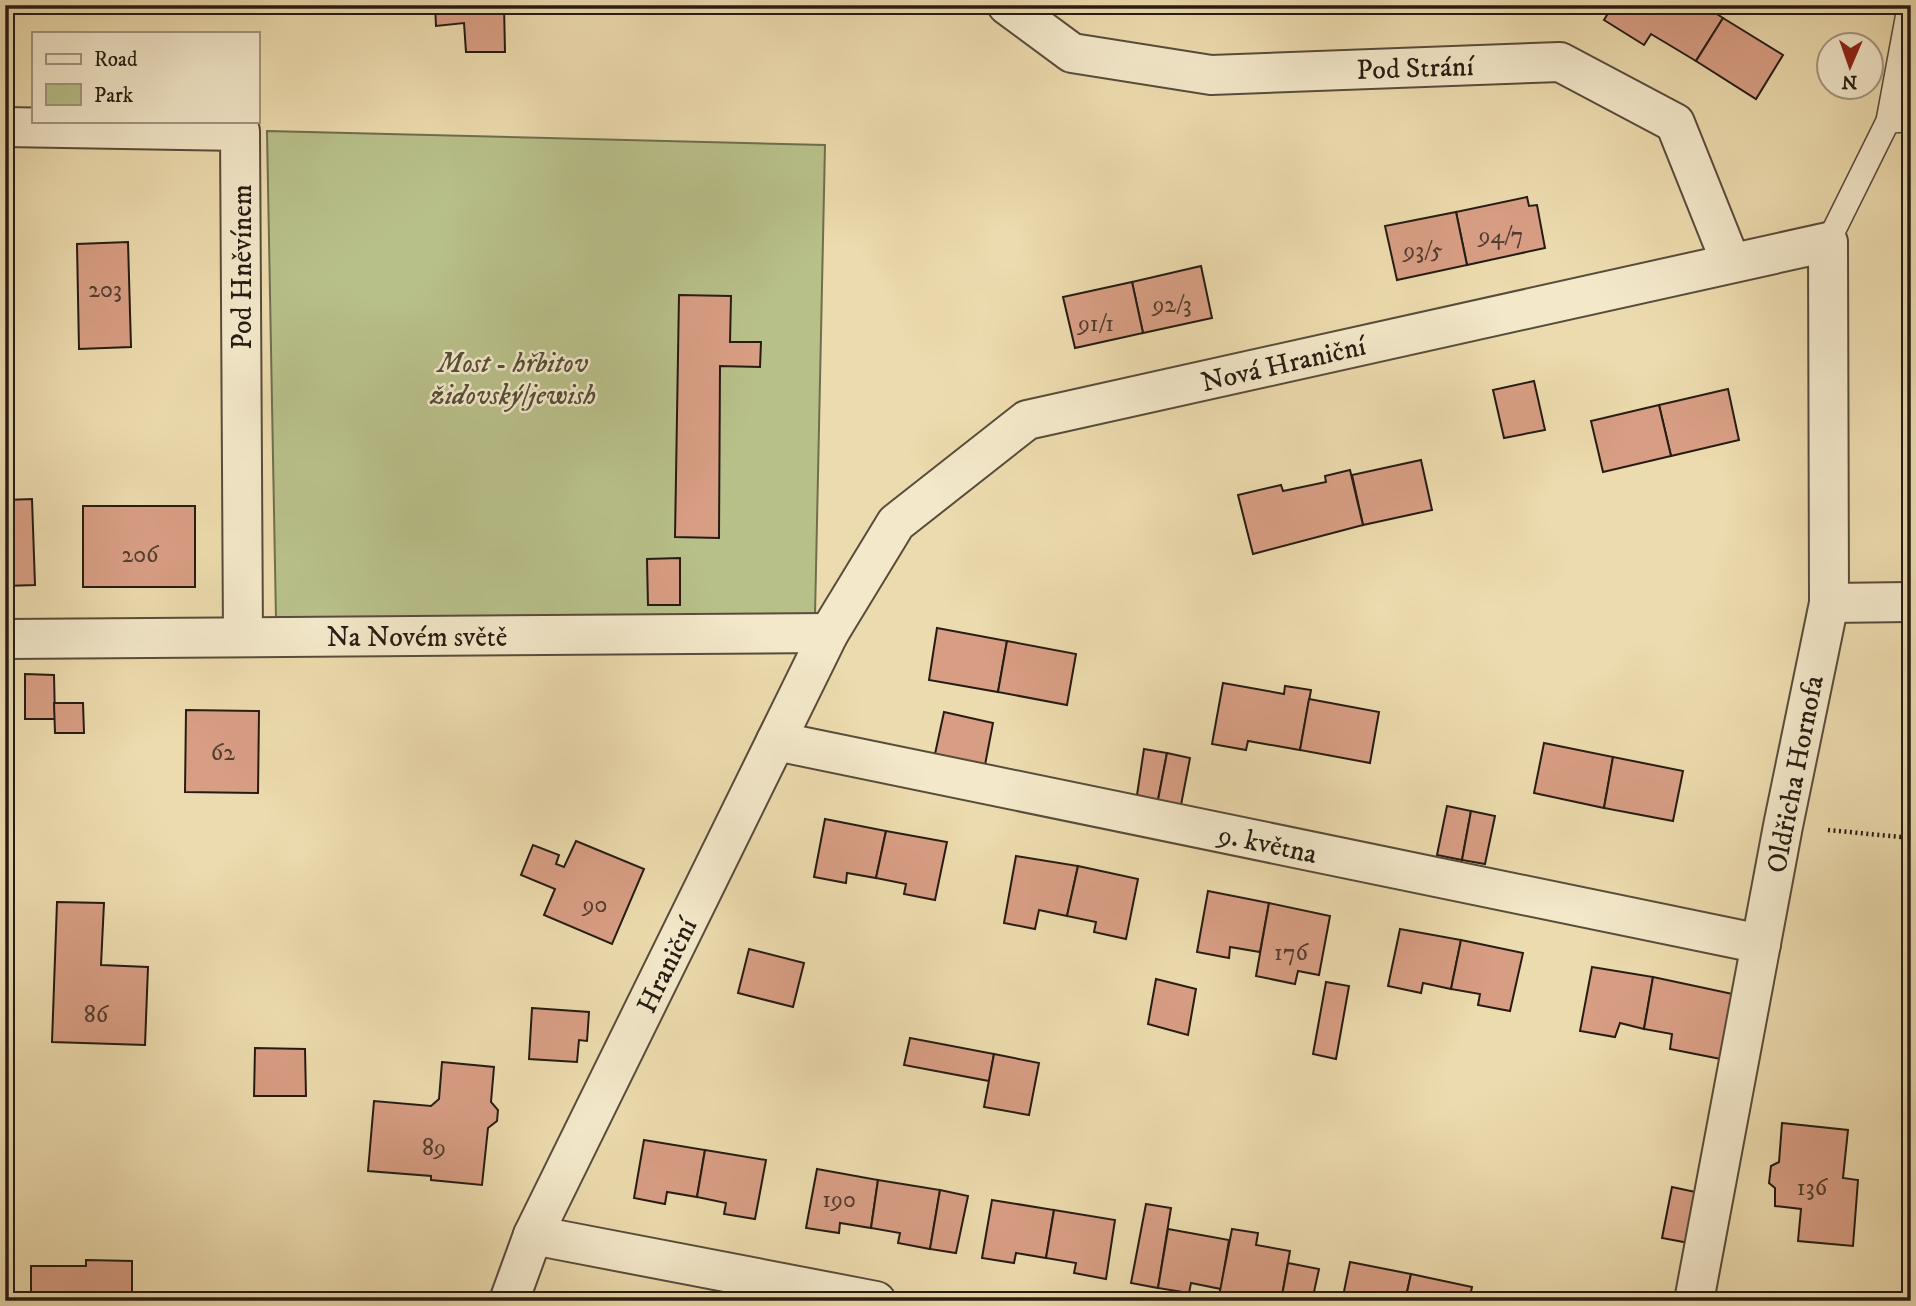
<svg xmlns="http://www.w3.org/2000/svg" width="1916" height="1306" font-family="'IM FELL DW Pica',serif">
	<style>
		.green { fill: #b8c08a; stroke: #6f6e4e; stroke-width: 2 }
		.building { fill: #d89e84; stroke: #261c13; stroke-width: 2 }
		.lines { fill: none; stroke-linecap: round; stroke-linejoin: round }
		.lane-casing { stroke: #584c3a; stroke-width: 26 }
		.street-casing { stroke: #584c3a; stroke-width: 42 }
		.path { stroke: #261c13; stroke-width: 4.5; stroke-dasharray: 2 3.5; stroke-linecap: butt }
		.lane { stroke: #f3e8ca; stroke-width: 23 }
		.street { stroke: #f3e8ca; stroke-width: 38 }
		.labels { text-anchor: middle; stroke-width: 5; stroke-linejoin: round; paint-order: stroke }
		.number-label { font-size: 24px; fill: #523c2f }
		.street-label { font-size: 28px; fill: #261c13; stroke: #f3e8ca }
		.park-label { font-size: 28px; font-style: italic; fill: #524d37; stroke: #f3e8ca }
	</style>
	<rect width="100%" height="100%" fill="#ecdbae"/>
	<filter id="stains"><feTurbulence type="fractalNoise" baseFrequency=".00286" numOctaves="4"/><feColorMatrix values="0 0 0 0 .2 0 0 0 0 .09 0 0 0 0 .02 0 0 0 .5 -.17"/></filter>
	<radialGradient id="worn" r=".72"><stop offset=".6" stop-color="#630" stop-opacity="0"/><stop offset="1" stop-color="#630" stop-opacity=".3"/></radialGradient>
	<polygon class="green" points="267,131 825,145 815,616 276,620"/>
	<g class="building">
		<polygon points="435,5 504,5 505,52 466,52 464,23 436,26"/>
		<polygon points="1325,5 1396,5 1396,7 1325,9"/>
		<polygon points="1613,5 1703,5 1723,18 1696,61 1651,34 1644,45 1604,20"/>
		<polygon points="1723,18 1783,55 1756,99 1696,61"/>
		<polygon points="1527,197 1529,206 1537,205 1545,248 1467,265 1456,212"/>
		<polygon points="1456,212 1467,265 1397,280 1385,226"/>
		<polygon points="128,242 131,347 79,349 77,244"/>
		<polygon points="1201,266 1212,318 1143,333 1132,282"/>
		<polygon points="1132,282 1143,333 1075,348 1063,297"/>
		<polygon points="679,295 731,296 730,342 761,342 760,367 720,366 719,538 675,537"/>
		<polygon points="1534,381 1545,430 1504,438 1493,390"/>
		<polygon points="1728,389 1739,440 1671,456 1659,405"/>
		<polygon points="1659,405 1671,456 1603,472 1591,421"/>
		<polygon points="1421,460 1432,510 1363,525 1352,475"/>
		<polygon points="1350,470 1363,525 1253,554 1238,495 1281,485 1283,491 1326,482 1325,476"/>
		<polygon points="32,499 35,585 5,586 5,500"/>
		<rect x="83" y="506" width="112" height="81"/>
		<polygon points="680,558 680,605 648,605 647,559"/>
		<polygon points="937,628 1007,641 998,692 929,680"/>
		<polygon points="1007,641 1076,654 1067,705 998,692"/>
		<polygon points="25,674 54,675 55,719 25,719"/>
		<polygon points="1223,683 1284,694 1285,686 1311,690 1300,750 1248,741 1246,750 1212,744"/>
		<polygon points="1309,699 1379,712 1370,763 1300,750"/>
		<polygon points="54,703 83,703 84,733 55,733"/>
		<polygon points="186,710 259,711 258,793 185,792"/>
		<polygon points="944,712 993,723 985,765 935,754"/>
		<polygon points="1544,743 1613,757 1604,808 1534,793"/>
		<polygon points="1144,749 1167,753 1158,800 1137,795"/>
		<polygon points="1167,753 1190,758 1181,805 1158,800"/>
		<polygon points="1613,757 1683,771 1673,821 1604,808"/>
		<polygon points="1447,806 1471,811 1462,860 1437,855"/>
		<polygon points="1471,811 1495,816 1485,864 1462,860"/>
		<polygon points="825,819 886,831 876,878 847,873 846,883 814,877"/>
		<polygon points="886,831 947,842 935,900 904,894 906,884 876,878"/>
		<polygon points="576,841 644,869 612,944 544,915 555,889 521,875 533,845 559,855 556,864 564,867"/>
		<polygon points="1016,856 1078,866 1067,916 1039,910 1035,929 1004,923"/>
		<polygon points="1078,866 1138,879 1126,939 1094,932 1096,922 1067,916"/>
		<polygon points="1208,891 1269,903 1260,952 1230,947 1229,958 1197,952"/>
		<polygon points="57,902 104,903 101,965 148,967 145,1045 52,1042"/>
		<polygon points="1269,903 1330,916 1319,975 1298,971 1295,984 1256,976"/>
		<polygon points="1400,929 1461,940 1451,989 1423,983 1421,993 1388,986"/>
		<polygon points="1461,940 1523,953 1510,1011 1478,1005 1480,994 1451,989"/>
		<polygon points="749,949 804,963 793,1007 738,993"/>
		<polygon points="1592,967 1653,977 1644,1029 1620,1023 1615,1037 1580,1031"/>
		<polygon points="1653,977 1742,996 1731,1061 1670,1049 1672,1034 1644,1029"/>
		<polygon points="1156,979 1196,989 1188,1035 1148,1024"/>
		<polygon points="1326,982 1349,986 1336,1059 1313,1054"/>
		<polygon points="532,1008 589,1012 587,1041 579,1040 577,1062 529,1059"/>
		<polygon points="910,1038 994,1054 989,1081 904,1065"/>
		<polygon points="255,1048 305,1049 306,1096 254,1096"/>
		<polygon points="994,1054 1039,1063 1029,1115 984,1107"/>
		<polygon points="442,1062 494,1067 491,1102 498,1110 497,1121 488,1128 482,1185 431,1180 431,1176 368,1171 374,1101 431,1106 439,1099"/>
		<polygon points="1782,1123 1848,1130 1843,1178 1858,1180 1853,1246 1798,1241 1801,1209 1775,1206 1775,1188 1769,1183 1771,1166 1779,1162"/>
		<polygon points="644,1140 705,1150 697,1197 667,1192 665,1204 634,1198"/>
		<polygon points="705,1150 766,1160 755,1219 724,1214 726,1203 697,1197"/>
		<polygon points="817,1169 878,1180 871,1228 840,1223 839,1233 806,1228"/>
		<polygon points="878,1180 940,1190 930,1249 898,1243 900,1233 871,1228"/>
		<polygon points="1672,1187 1700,1193 1689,1243 1662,1238"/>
		<polygon points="940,1190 968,1196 956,1253 930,1249"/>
		<polygon points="992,1200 1054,1210 1046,1258 1016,1253 1014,1263 982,1258"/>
		<polygon points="1146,1204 1171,1208 1158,1288 1131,1283"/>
		<polygon points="1054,1210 1115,1220 1106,1279 1074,1273 1076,1263 1046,1258"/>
		<polygon points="1168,1229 1229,1240 1221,1289 1191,1283 1189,1293 1158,1288"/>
		<polygon points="1232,1229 1258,1233 1256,1245 1290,1251 1281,1301 1249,1301 1250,1293 1239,1292 1237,1301 1218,1301"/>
		<polygon points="86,1260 132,1261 132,1301 31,1301 31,1266 86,1266"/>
		<polygon points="1350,1262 1411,1274 1405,1301 1342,1301"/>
		<polygon points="1288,1263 1319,1269 1312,1301 1281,1301"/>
		<polygon points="1411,1274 1472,1287 1469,1301 1405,1301"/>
		<polygon points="571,1293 607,1301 570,1301"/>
	</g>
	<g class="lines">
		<g class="lane-casing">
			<g id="lane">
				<polyline points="1888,121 1909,8 1911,8"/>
				<polyline points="1828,242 1888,121 1911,120"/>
			</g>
		</g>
		<g class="street-casing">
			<g id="street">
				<polyline points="1007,5 1072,53 1211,75 1560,62 1675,123 1731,263"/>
				<polyline points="5,127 240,131 243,637"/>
				<polyline points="1829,603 1911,602"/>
				<polyline points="5,639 829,633"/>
				<polyline points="776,741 1761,944"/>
				<polyline points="533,1235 876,1301"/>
				<polyline points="509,1301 533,1235 829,633 896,523 1027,420 1828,242 1829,603 1783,826 1694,1301"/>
			</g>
		</g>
		<polyline class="path" points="1828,830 1911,838"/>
		<use href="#lane" class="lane"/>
		<use href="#street" class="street"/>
	</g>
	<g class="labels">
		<g class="number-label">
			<text x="1501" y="243">94/7</text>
			<text x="1423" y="258">93/5</text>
			<text x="105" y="297">203</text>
			<text x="1172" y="312">92/3</text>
			<text x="1096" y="331">91/1</text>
			<text x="140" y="562">206</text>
			<text x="223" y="760">62</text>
			<text x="595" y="912">90</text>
			<text x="1291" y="960">176</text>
			<text x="96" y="1022">86</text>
			<text x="434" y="1155">89</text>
			<text x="1812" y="1195">136</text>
			<text x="839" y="1207">190</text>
		</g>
		<g class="street-label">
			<text transform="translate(1415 67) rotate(-2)" y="10">Pod Strání</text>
			<text transform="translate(241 267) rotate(-90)" y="10">Pod Hněvínem</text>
			<text transform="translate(1283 363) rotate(-13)" y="10">Nová Hraniční</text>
			<text x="417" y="646">Na Novém světě</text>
			<text transform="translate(1794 774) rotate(-79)" y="10">Oldřicha Hornofa</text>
			<text transform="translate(1268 843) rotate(12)" y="10">9. května</text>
			<text transform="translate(666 965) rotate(-64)" y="10">Hraniční</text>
		</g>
		<g class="park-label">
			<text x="513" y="372">Most - hřbitov<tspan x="513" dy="32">židovský/jewish</tspan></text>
		</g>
	</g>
	<rect width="1916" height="1306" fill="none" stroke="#ecdbae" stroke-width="28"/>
	<rect x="7" y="7" width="1902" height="1292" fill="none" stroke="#261c13" stroke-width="3.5"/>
	<rect x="14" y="14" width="1888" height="1278" fill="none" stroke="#261c13" stroke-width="2"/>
	<rect x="32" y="32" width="228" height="91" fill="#f3e8ca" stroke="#a19681" stroke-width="2"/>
	<rect x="46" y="54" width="35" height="10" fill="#f3e8ca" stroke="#a19681" stroke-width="2"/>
	<text x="94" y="66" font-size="21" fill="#261c13">Road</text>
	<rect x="46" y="84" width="35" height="21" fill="#b8c08a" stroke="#a19681" stroke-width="2"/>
	<text x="94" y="102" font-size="21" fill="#261c13">Park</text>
	<g transform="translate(1850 66) rotate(182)"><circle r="33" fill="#f3e8ca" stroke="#a19681" stroke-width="2"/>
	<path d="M0-5L12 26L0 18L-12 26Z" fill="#8f2418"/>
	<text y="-10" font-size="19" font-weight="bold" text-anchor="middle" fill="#261c13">N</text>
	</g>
	<rect width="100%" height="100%" filter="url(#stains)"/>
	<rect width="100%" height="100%" fill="url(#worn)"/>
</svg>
